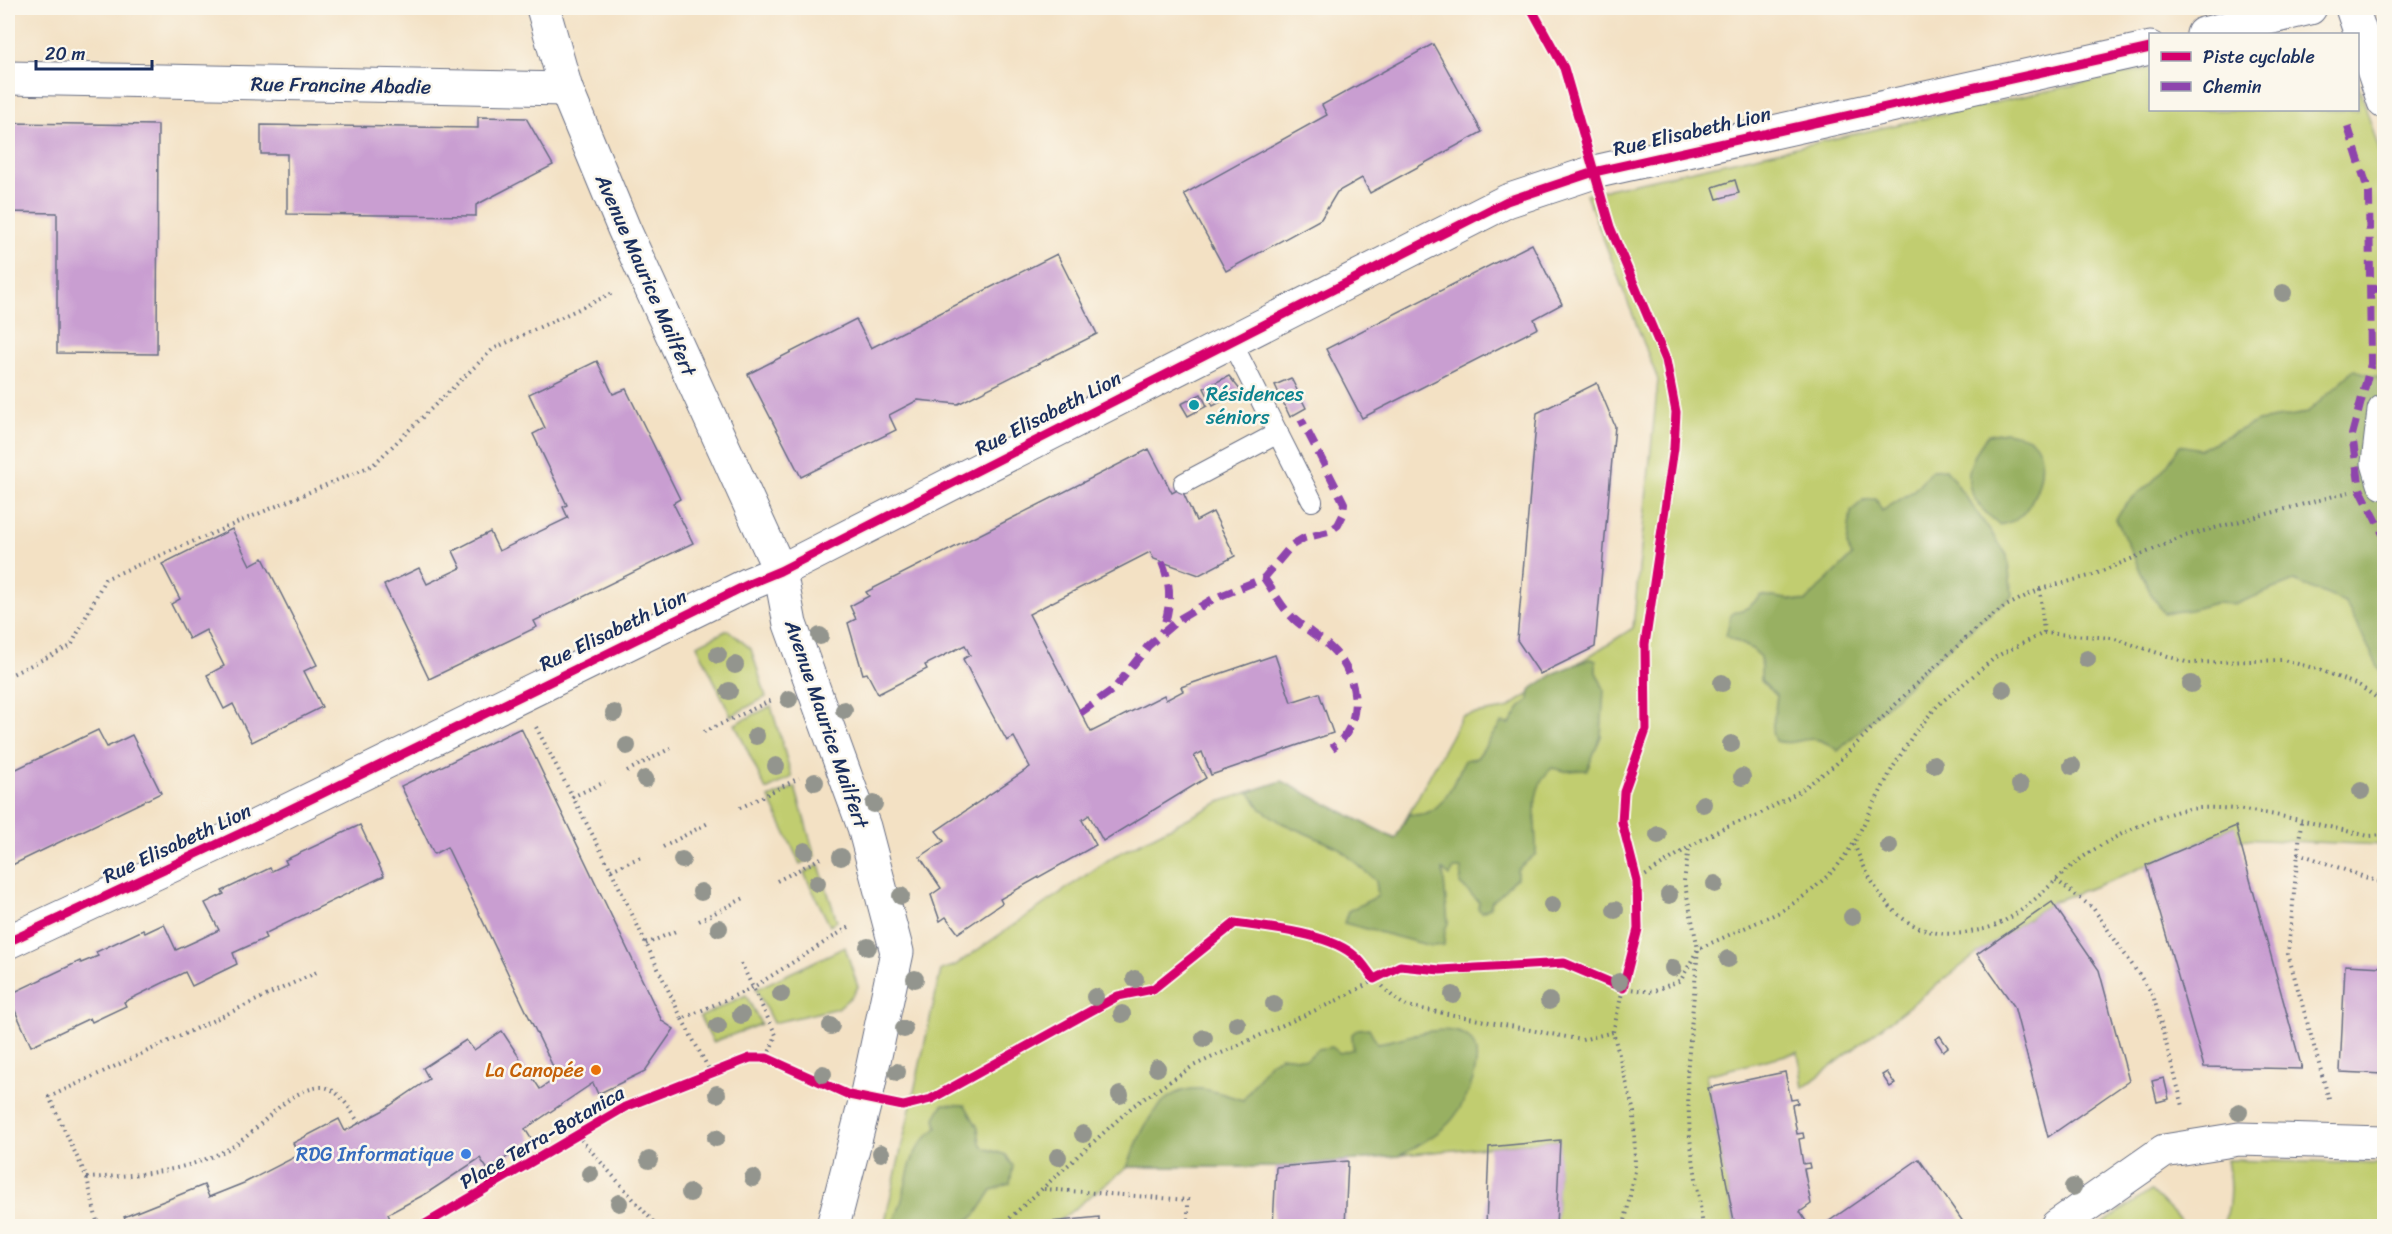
<svg xmlns="http://www.w3.org/2000/svg" width="2392" height="1234" font-family="Sriracha,sans-serif">
	<style>
		.green { fill: #c1cd6f; stroke: #6e7e66; stroke-width: 1.5 }
		.forest { fill: #98b062; stroke: #5a7060; stroke-width: 1.5 }
		.building { fill: #c99ed1 }
		.lines { fill: none; stroke-linecap: round; stroke-linejoin: round }
		.lane-casing { stroke: #676d82; stroke-width: 22 }
		.street-casing { stroke: #676d82; stroke-width: 35 }
		.path { stroke: #676d82; stroke-width: 4; stroke-dasharray: 1.5 4.5; stroke-linecap: butt }
		.lane { stroke: #fff; stroke-width: 20 }
		.street { stroke: #fff; stroke-width: 33 }
		.quiet { stroke: #8e44ad; stroke-width: 8; stroke-dasharray: 15 8; stroke-linecap: butt }
		.cycleway-casing { stroke: #fbf7ec; stroke-width: 13 }
		.cycleway { stroke: #d6006c; stroke-width: 9 }
		.tree { fill: #93958e }
		.culture-dot { fill: #0f9aa8; stroke: #fbf7ec; stroke-width: 2 }
		.food-dot { fill: #e8710a; stroke: #fbf7ec; stroke-width: 2 }
		.shop-dot { fill: #3f7fe0; stroke: #fbf7ec; stroke-width: 2 }
		.labels { text-anchor: middle; stroke-width: 5; stroke-linejoin: round; paint-order: stroke }
		.street-label { font-size: 20px; fill: #1b2f5e; stroke: #fbf7ec }
		.culture-label { font-size: 20px; fill: #0d838f; stroke: #fbf7ec; text-anchor: start }
		.food-label { font-size: 20px; fill: #c56008; stroke: #fbf7ec; text-anchor: end }
		.shop-label { font-size: 20px; fill: #366cbe; stroke: #fbf7ec; text-anchor: end }
	</style>
	<rect width="100%" height="100%" fill="#fbf7ec"/>
	<filter id="ink" filterUnits="userSpaceOnUse"><feTurbulence type="fractalNoise" baseFrequency=".0167" numOctaves="2"/><feDisplacementMap in="SourceGraphic" scale="12" xChannelSelector="R" yChannelSelector="G"/><feConvolveMatrix kernelMatrix="1 2 1 2 8 2 1 2 1" color-interpolation-filters="sRGB"/></filter>
	<filter id="wash" filterUnits="userSpaceOnUse"><feTurbulence type="fractalNoise" baseFrequency=".008" numOctaves="4" result="noise"/><feDisplacementMap in="SourceGraphic" scale="24" xChannelSelector="R" yChannelSelector="G"/><feGaussianBlur stdDeviation="1.35" result="paint"/><feColorMatrix in="noise" values="0 0 0 0 0 0 0 0 0 0 0 0 0 0 0 0 0 1.4 0 .05"/><feComposite in="paint" operator="in"/></filter>
	<g filter="url(#wash)">
		<rect width="100%" height="100%" fill="#f3e1c4"/>
		<g class="green">
			<polygon points="2150,68 2150,110 2358,110 2358,83 2384,166 2384,845 2239,839 2235,826 2113,880 2052,902 1977,954 1803,1088 1798,1052 1706,1075 1735,1226 1556,1226 1559,1140 1276,1167 1127,1167 1059,1221 1041,1223 1039,1226 884,1226 941,970 954,966 1114,856 1222,801 1282,781 1395,839 1462,716 1506,709 1633,628 1658,380 1586,194"/>
			<polygon points="728,630 751,649 766,697 731,716 697,645"/>
			<polygon points="771,706 792,777 766,790 735,724"/>
			<polygon points="795,787 815,856 800,864 769,798"/>
			<polygon points="819,865 837,921 830,926 804,873"/>
			<polygon points="845,947 858,987 853,995 838,1008 773,1023 756,989"/>
			<polygon points="746,995 761,1024 713,1042 700,1017"/>
			<path d="M2227 1160 2384 1164V1226H2223C2232 1205 2231 1182 2227 1160Z"/>
			<polygon points="2151,1191 2186,1226 2099,1226"/>
		</g>
		<g class="forest">
			<path d="M2354 370 2380 378 2384 387V678L2345 602 2294 581 2236 604 2215 603 2190 610 2164 613 2151 594 2116 519C2125 500 2139 494 2153 481 2164 471 2172 458 2180 445L2200 449 2258 421 2307 413Z"/>
			<path d="M2006 432C2012 434 2023 435 2029 438 2054 455 2037 503 2018 518 2014 522 2006 523 2000 525 1962 496 1959 472 1988 435Z"/>
			<path d="M1946 469 2007 555 2012 596 1951 645 1838 751C1808 727 1802 748 1775 741L1772 732 1777 696 1761 681V657L1752 649 1726 636 1731 614 1749 607 1761 595 1805 602 1852 556 1847 545 1851 511 1864 500 1876 499 1882 511 1912 492 1932 470Z"/>
			<path d="M1590 659 1596 660V672L1604 689 1601 736 1587 770 1565 771 1552 768C1527 789 1537 825 1536 854L1517 870V878C1507 883 1505 895 1492 901L1490 908 1482 912 1478 909 1479 902 1460 884 1462 869H1454L1450 876 1443 870 1448 923 1445 930 1444 945 1431 946 1344 923 1348 911 1378 896 1376 881 1339 848 1282 823 1261 809 1249 792 1282 781 1395 839 1409 814C1441 821 1453 783 1465 760L1477 758 1501 723 1510 724 1520 708 1529 700 1530 690 1555 673Z"/>
			<path d="M1369 1028 1377 1043C1402 1040 1433 1025 1458 1032 1496 1042 1466 1106 1449 1123 1436 1136 1416 1147 1399 1156L1276 1167H1127C1142 1132 1155 1086 1202 1089 1215 1090 1230 1097 1243 1100L1268 1064 1280 1056 1307 1059 1318 1049 1332 1047 1340 1053 1353 1049 1352 1034 1358 1029Z"/>
			<path d="M943 1104 965 1105 978 1128 980 1143 984 1148 1006 1155 1013 1166 1010 1184 992 1190 976 1215 959 1226H890C913 1194 898 1156 937 1128L935 1118Z"/>
		</g>
		<g id="blocks">
			<g class="building">
				<polygon points="1433,44 1482,132 1370,193 1362,178 1337,192 1321,219 1226,271 1184,194 1327,115 1322,105"/>
				<polygon points="478,117 526,118 553,165 476,205 476,216 287,214 287,154 261,154 261,125 478,128"/>
				<polygon points="8,123 158,125 157,354 57,353 57,213 8,212"/>
				<polygon points="1735,180 1739,193 1717,199 1713,187"/>
				<polygon points="1532,244 1562,304 1534,319 1538,328 1362,418 1326,349"/>
				<polygon points="1057,254 1097,334 958,404 918,400 889,415 896,430 801,477 748,374 856,319 871,348"/>
				<polygon points="597,361 613,394 626,389 680,499 673,503 693,543 534,621 537,627 429,679 384,585 419,568 427,584 461,568 453,551 490,532 499,551 568,518 563,507 567,505 533,434 545,428 529,394"/>
				<polygon points="1229,376 1241,391 1213,406 1204,388"/>
				<polygon points="1291,378 1306,408 1290,417 1275,385"/>
				<polygon points="1597,383 1615,426 1595,647 1540,674 1517,640 1537,413"/>
				<polygon points="1201,394 1207,406 1188,416 1181,404"/>
				<polygon points="1149,449 1172,493 1181,488 1196,521 1213,512 1235,556 1199,575 1154,559 1150,552 1029,614 1091,732 1164,695 1166,700 1183,691 1181,687 1275,655 1291,702 1319,693 1333,733 1211,775 1202,752 1194,756 1206,778 1103,841 1089,815 1082,820 1096,845 1000,899 1002,903 958,933 946,917 940,921 931,895 941,888 920,857 944,841 936,831 1030,767 1014,737 1007,741 988,707 963,659 970,655 965,645 925,665 927,669 878,694 867,673 863,674 848,623 856,619 850,606 869,596 866,592"/>
				<polygon points="232,529 250,565 263,558 317,665 304,671 322,707 252,742 233,704 224,709 207,675 224,666 206,630 189,639 171,604 180,599 162,564"/>
				<polygon points="521,728 662,1021 674,1029 645,1071 598,1094 593,1083 525,1129 532,1140 488,1170 480,1158 427,1193 388,1214 393,1226 128,1226 124,1217 204,1185 209,1197 244,1183 299,1155 293,1143 339,1119 345,1131 382,1111 429,1079 423,1068 466,1040 474,1050 502,1031 540,1089 558,1077 447,847 434,854 401,786"/>
				<polygon points="98,730 107,747 132,735 161,793 8,867 8,773"/>
				<polygon points="360,825 384,876 264,934 266,938 233,953 237,964 192,986 185,972 124,1002 126,1006 92,1022 90,1018 31,1046 8,995 80,961 81,963 98,956 96,952 143,930 145,933 164,924 176,950 198,940 219,930 205,903 224,894 222,891 270,868 272,871 287,864 285,860"/>
				<polygon points="2236,826 2239,839 2302,1069 2204,1067 2146,865"/>
				<polygon points="2052,902 2099,970 2129,1081 2048,1137 2014,1006 1977,954"/>
				<polygon points="2345,965 2384,967 2384,1074 2340,1072"/>
				<polygon points="1940,1036 1948,1047 1943,1051 1935,1039"/>
				<polygon points="1785,1072 1791,1100 1797,1099 1798,1103 1792,1105 1797,1134 1803,1133 1804,1138 1799,1139 1803,1164 1809,1163 1810,1168 1804,1169 1811,1204 1800,1212 1809,1226 1735,1226 1708,1088"/>
				<polygon points="1887,1072 1895,1084 1890,1087 1882,1075"/>
				<polygon points="2164,1078 2169,1099 2157,1102 2152,1081"/>
				<polygon points="1560,1140 1556,1226 1486,1226 1489,1147"/>
				<polygon points="1919,1159 1966,1226 1822,1226"/>
				<polygon points="1348,1161 1345,1226 1273,1226 1276,1167"/>
				<polygon points="1099,1217 1099,1226 1039,1226 1041,1223"/>
			</g>
		</g>
	</g>
	<g filter="url(#ink)">
		<use href="#blocks" fill-opacity="0" stroke="#676d82" stroke-width="1.5"/>
		<g class="lines">
			<g class="lane-casing">
				<g id="lane">
					<polyline points="1231,341 1312,501"/>
					<polyline points="1184,483 1278,433"/>
				</g>
			</g>
			<g class="street-casing">
				<g id="street">
					<polyline points="543,8 566,89 624,229 780,571 790,624 864,827 897,952 866,1098 833,1226"/>
					<polyline points="2352,8 2384,102"/>
					<polyline points="2203,34 2310,8"/>
					<polyline points="8,78 566,89"/>
					<polyline points="2384,411 2378,463 2384,483"/>
					<polyline points="8,942 254,827 749,584 780,571 1507,201 1594,172 2150,48"/>
					<polyline points="2057,1226 2164,1151 2239,1139 2384,1143"/>
				</g>
			</g>
			<g class="path">
				<polyline points="2040,589 2044,633"/>
				<polyline points="8,676 71,646 105,579 373,465 493,349 615,292"/>
				<polyline points="536,727 611,870 682,1019 752,988 849,927"/>
				<polyline points="704,732 774,699"/>
				<polyline points="627,771 673,747"/>
				<polyline points="572,797 605,782"/>
				<polyline points="740,808 799,778"/>
				<polyline points="2301,822 2288,954 2330,1103"/>
				<path d="M1854 844C1874 893 1902 941 1963 933 1977 931 1993 928 2006 920 2033 905 2055 879 2079 860 2106 840 2141 823 2172 813 2222 796 2316 825 2369 836L2384 835"/>
				<polyline points="663,847 710,822"/>
				<polyline points="2298,853 2384,884"/>
				<polyline points="611,870 641,857"/>
				<polyline points="2056,880 2093,908 2153,995 2183,1106"/>
				<polyline points="777,881 823,857"/>
				<polyline points="699,921 746,897"/>
				<polyline points="646,944 678,930"/>
				<polyline points="741,963 776,1035 767,1058"/>
				<polyline points="682,1019 711,1073"/>
				<path d="M901 1105 931 1099 1118 996 1153 989 1235 923C1272 928 1324 931 1354 955 1374 971 1383 994 1407 1006L1582 1040 1613 1032"/>
				<polyline points="577,1135 657,1226"/>
				<path d="M87 1178C138 1175 184 1173 230 1148 260 1131 284 1091 320 1087 338 1086 350 1110 359 1123"/>
				<polyline points="1044,1189 1188,1200 1188,1226"/>
				<polyline points="98,1226 87,1178 49,1097 317,972"/>
				<polyline points="422,1226 625,1107 750,1058 767,1058 832,1087"/>
				<polyline points="1001,1226 1133,1106 1193,1066 1340,999 1400,966 1440,970 1564,963 1623,988 1638,929 1637,881 1689,847"/>
				<polyline points="1624,1226 1635,1171 1634,1112 1613,1032 1623,988 1652,992 1681,980 1698,949 1782,911 1810,892 1836,868 1854,843 1892,769 1913,735 1938,705 1997,656 2044,633 2112,638 2189,663 2283,660 2317,669 2360,686 2384,703"/>
				<polyline points="1703,1226 1690,1138 1687,1074 1698,949 1684,881 1689,847 1725,827 1756,816 1800,791 1836,764 1909,691 1980,625 2004,607 2040,589 2093,575 2185,536 2349,492"/>
			</g>
			<use href="#lane" class="lane"/>
			<use href="#street" class="street"/>
			<g class="quiet">
				<polyline points="2348,127 2369,193 2371,364 2352,435 2360,489 2384,536"/>
				<polyline points="2370,290 2384,287"/>
				<path d="M1162 562C1172 587 1171 607 1162 632"/>
				<path d="M1264 578C1274 592 1282 608 1294 619 1307 631 1322 638 1334 651 1359 677 1365 726 1332 748"/>
				<polyline points="1080,713 1115,688 1148,646 1178,620 1213,599 1264,578 1292,545 1304,538 1329,532 1338,525 1343,515 1344,503 1301,419"/>
			</g>
			<g class="cycleway-casing">
				<g id="cycleway">
					<polyline points="8,942 254,827 749,584 780,571 1507,201 1594,172 2150,48"/>
					<path d="M422 1226 625 1107 750 1058H767L849 1095 903 1106 931 1099 1118 996 1153 989 1235 923C1268 928 1331 933 1356 957 1363 963 1368 972 1374 979L1400 966 1440 970 1564 963 1623 988 1638 929 1637 881 1622 822 1624 792 1646 730 1645 644 1674 448 1676 412 1666 360 1610 227 1564 68 1531 8"/>
				</g>
			</g>
			<use href="#cycleway" class="cycleway"/>
		</g>
		<g class="tree">
			<circle cx="2283" cy="293" r="9"/>
			<circle cx="820" cy="636" r="9"/>
			<circle cx="718" cy="655" r="9"/>
			<circle cx="2087" cy="659" r="9"/>
			<circle cx="735" cy="665" r="9"/>
			<circle cx="1722" cy="683" r="9"/>
			<circle cx="2191" cy="684" r="9"/>
			<circle cx="2003" cy="689" r="9"/>
			<circle cx="729" cy="691" r="9"/>
			<circle cx="789" cy="699" r="9"/>
			<circle cx="844" cy="710" r="9"/>
			<circle cx="614" cy="713" r="9"/>
			<circle cx="756" cy="736" r="9"/>
			<circle cx="1731" cy="744" r="9"/>
			<circle cx="627" cy="746" r="9"/>
			<circle cx="1934" cy="764" r="9"/>
			<circle cx="776" cy="766" r="9"/>
			<circle cx="2072" cy="766" r="9"/>
			<circle cx="1742" cy="777" r="9"/>
			<circle cx="645" cy="779" r="9"/>
			<circle cx="815" cy="782" r="9"/>
			<circle cx="2020" cy="785" r="9"/>
			<circle cx="2361" cy="791" r="9"/>
			<circle cx="874" cy="804" r="9"/>
			<circle cx="1703" cy="804" r="9"/>
			<circle cx="1658" cy="835" r="9"/>
			<circle cx="1889" cy="846" r="9"/>
			<circle cx="805" cy="851" r="9"/>
			<circle cx="841" cy="857" r="9"/>
			<circle cx="682" cy="860" r="9"/>
			<circle cx="817" cy="883" r="9"/>
			<circle cx="1715" cy="884" r="9"/>
			<circle cx="701" cy="892" r="9"/>
			<circle cx="1669" cy="895" r="9"/>
			<circle cx="901" cy="896" r="9"/>
			<circle cx="1552" cy="905" r="9"/>
			<circle cx="1615" cy="910" r="9"/>
			<circle cx="1852" cy="917" r="9"/>
			<circle cx="719" cy="928" r="9"/>
			<circle cx="868" cy="947" r="9"/>
			<circle cx="1728" cy="959" r="9"/>
			<circle cx="1673" cy="968" r="9"/>
			<circle cx="915" cy="979" r="9"/>
			<circle cx="1135" cy="979" r="9"/>
			<circle cx="1619" cy="982" r="9"/>
			<circle cx="781" cy="994" r="9"/>
			<circle cx="1453" cy="995" r="9"/>
			<circle cx="1095" cy="997" r="9"/>
			<circle cx="1549" cy="1001" r="9"/>
			<circle cx="1274" cy="1004" r="9"/>
			<circle cx="1122" cy="1014" r="9"/>
			<circle cx="741" cy="1015" r="9"/>
			<circle cx="1237" cy="1024" r="9"/>
			<circle cx="718" cy="1026" r="9"/>
			<circle cx="831" cy="1026" r="9"/>
			<circle cx="904" cy="1029" r="9"/>
			<circle cx="1204" cy="1038" r="9"/>
			<circle cx="1157" cy="1068" r="9"/>
			<circle cx="897" cy="1072" r="9"/>
			<circle cx="823" cy="1074" r="9"/>
			<circle cx="717" cy="1094" r="9"/>
			<circle cx="1120" cy="1095" r="9"/>
			<circle cx="2239" cy="1112" r="9"/>
			<circle cx="1083" cy="1134" r="9"/>
			<circle cx="716" cy="1138" r="9"/>
			<circle cx="881" cy="1153" r="9"/>
			<circle cx="1058" cy="1157" r="9"/>
			<circle cx="649" cy="1160" r="9"/>
			<circle cx="590" cy="1174" r="9"/>
			<circle cx="753" cy="1178" r="9"/>
			<circle cx="2073" cy="1187" r="9"/>
			<circle cx="690" cy="1193" r="9"/>
			<circle cx="619" cy="1203" r="9"/>
		</g>
	</g>
	<circle class="culture-dot" cx="1194" cy="405" r="6"/>
	<circle class="food-dot" cx="596" cy="1070" r="6"/>
	<circle class="shop-dot" cx="466" cy="1154" r="6"/>
	<g class="labels">
		<g class="street-label">
			<text transform="translate(341 85) rotate(1)" y="7">Rue Francine Abadie</text>
			<text transform="translate(1692 131) rotate(-13)" y="7">Rue Elisabeth Lion</text>
			<text transform="translate(646 275) rotate(66)" y="7">Avenue Maurice Mailfert</text>
			<text transform="translate(1048 413) rotate(-27)" y="7">Rue Elisabeth Lion</text>
			<text transform="translate(613 630) rotate(-26)" y="7">Rue Elisabeth Lion</text>
			<text transform="translate(827 724) rotate(71)" y="7">Avenue Maurice Mailfert</text>
			<text transform="translate(177 843) rotate(-25)" y="7">Rue Elisabeth Lion</text>
			<text transform="translate(542 1137) rotate(-30)" y="7">Place Terra-Botanica</text>
		</g>
		<g class="culture-label">
			<text x="1206" y="401">Résidences<tspan x="1206" dy="23">séniors</tspan></text>
		</g>
		<g class="food-label">
			<text x="584" y="1077">La Canopée</text>
		</g>
		<g class="shop-label">
			<text x="454" y="1161">RDG Informatique</text>
		</g>
	</g>
	<rect width="2392" height="1234" fill="none" stroke="#fbf7ec" stroke-width="30"/>
	<rect x="2149" y="33" width="210" height="78" fill="#fbf7ec" stroke="#a1a7b3" stroke-width="1.5"/>
	<rect x="2161" y="52" width="30" height="9" fill="#d6006c" stroke="#a1a7b3" stroke-width="1.5"/>
	<text x="2203" y="63" font-size="18" fill="#1b2f5e">Piste cyclable</text>
	<rect x="2161" y="82" width="30" height="9" fill="#8e44ad" stroke="#a1a7b3" stroke-width="1.5"/>
	<text x="2203" y="93" font-size="18" fill="#1b2f5e">Chemin</text>
	<path d="M36 60v9h116v-9" fill="none" stroke="#1b2f5e" stroke-width="3"/>
	<text x="45" y="60" font-size="18" fill="#1b2f5e" stroke="#fbf7ec" stroke-width="4.5" paint-order="stroke">20 m</text>
</svg>
